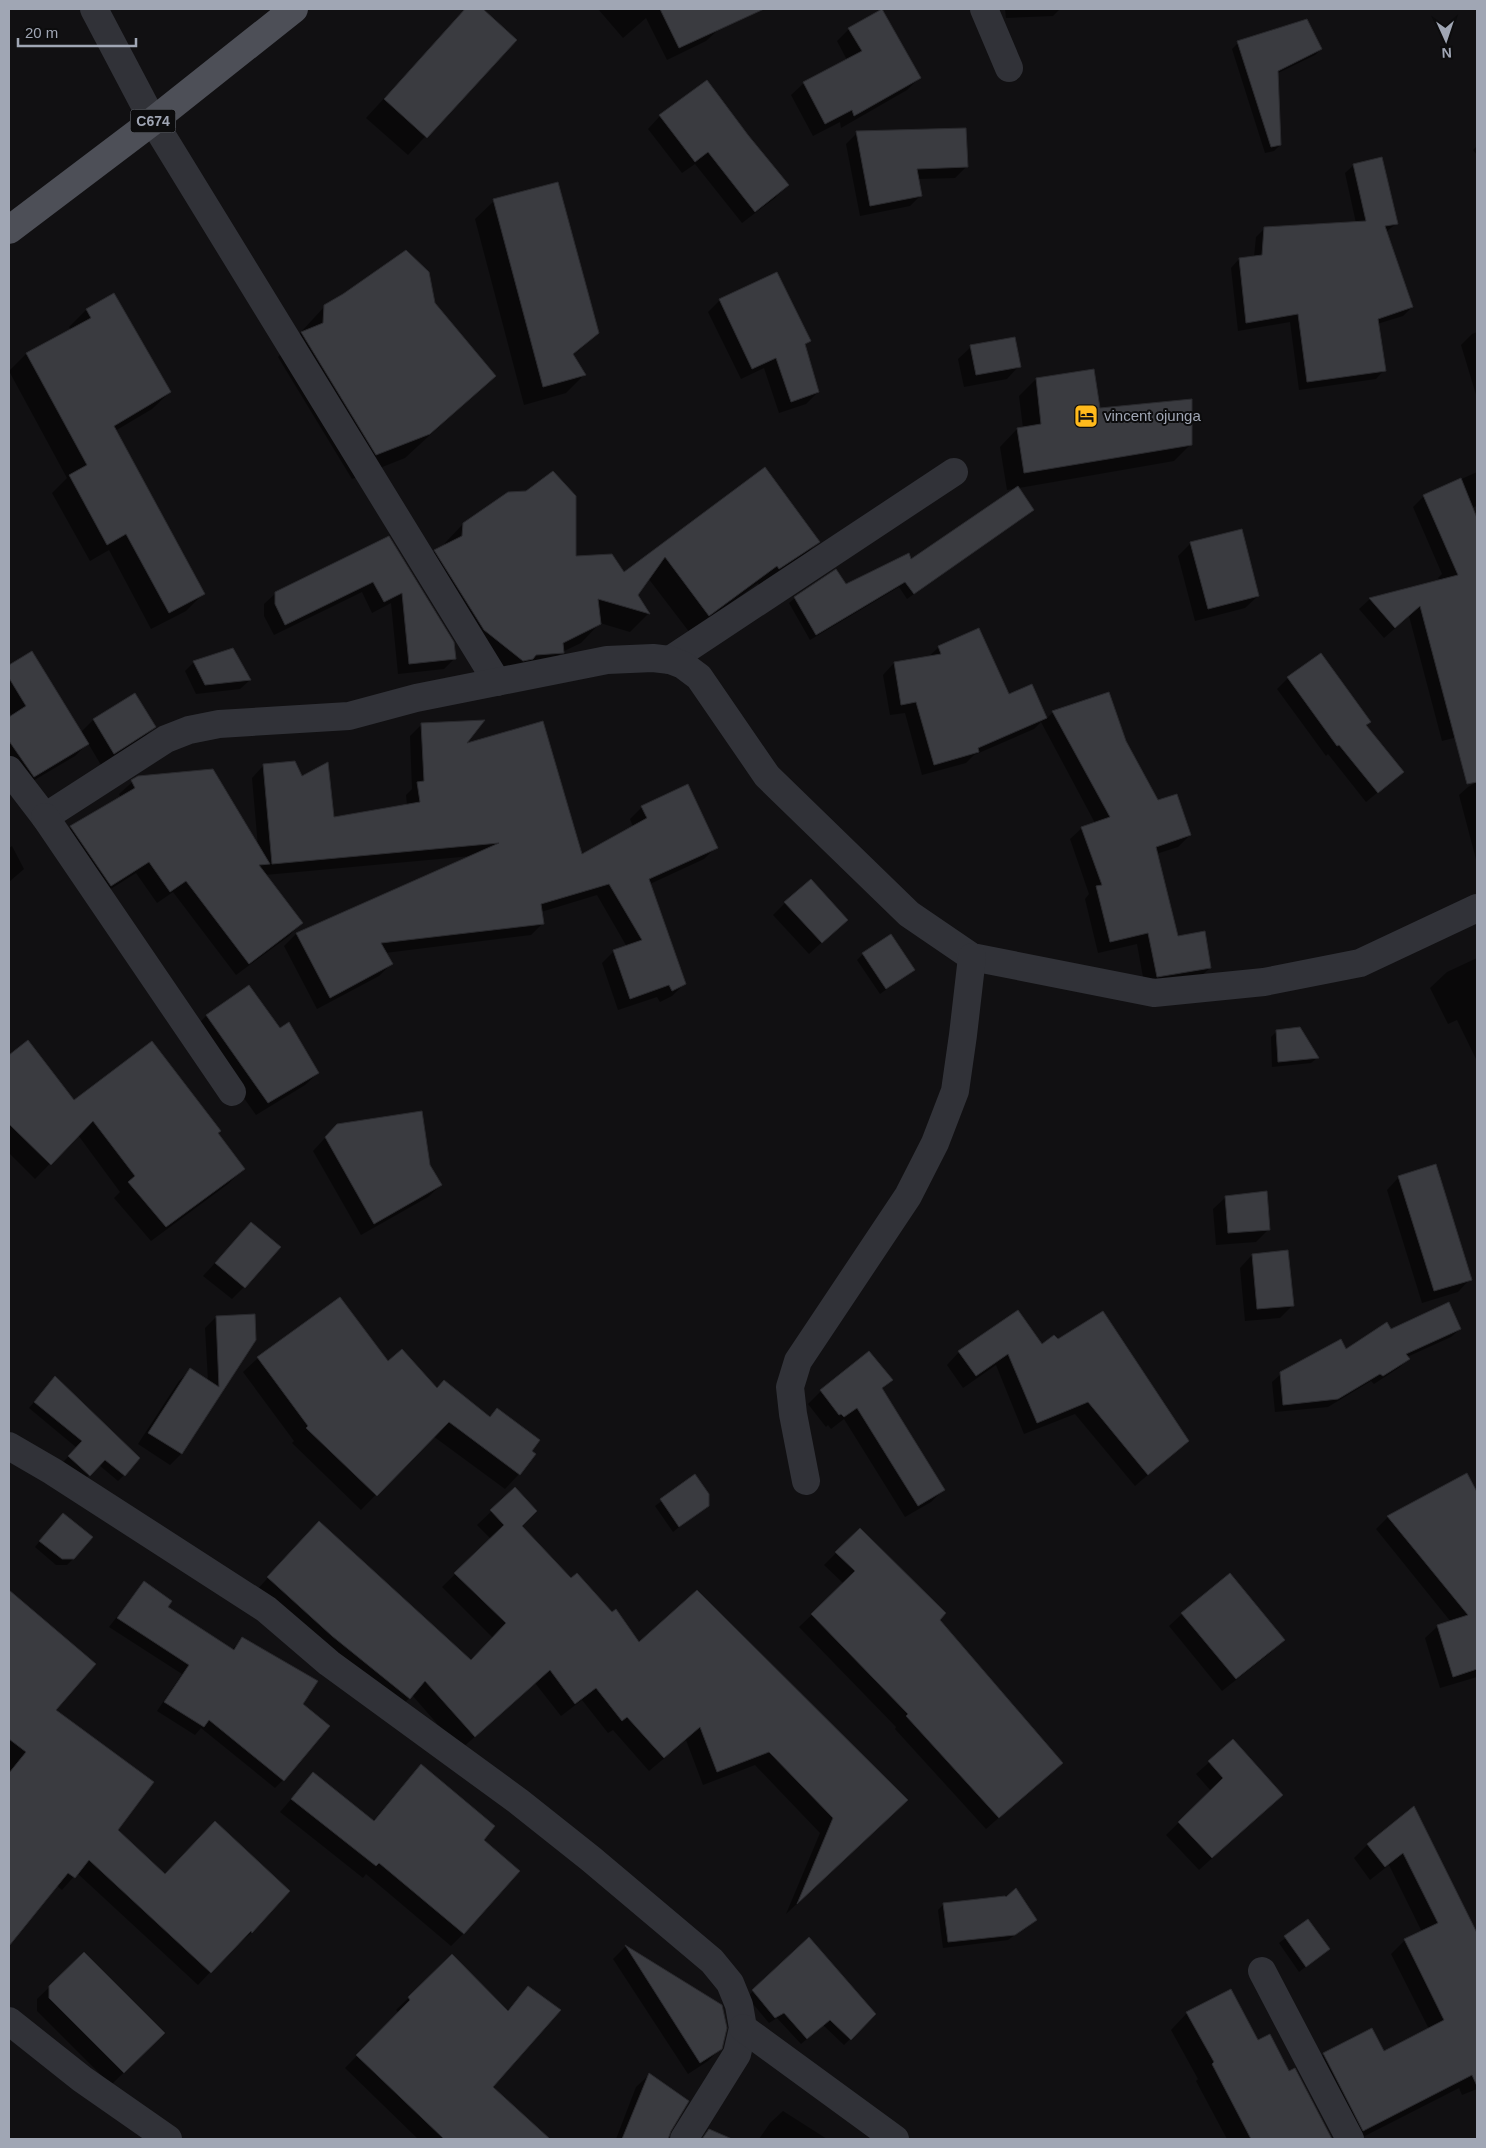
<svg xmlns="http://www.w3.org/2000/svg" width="1486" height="2148" font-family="Helvetica,sans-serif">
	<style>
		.shadow { fill: #0007; fill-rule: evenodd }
		.building { fill: #3a3b40; stroke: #2a2a2e }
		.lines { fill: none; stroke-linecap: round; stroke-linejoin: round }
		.street { stroke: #313238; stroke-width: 28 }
		.primary { stroke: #4d4f57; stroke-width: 28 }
		.labels { text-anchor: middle; stroke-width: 4; stroke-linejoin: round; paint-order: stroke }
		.shield { fill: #0c0c0d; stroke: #747882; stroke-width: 1 }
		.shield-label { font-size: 14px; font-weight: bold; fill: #a0a6b4 }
		.poi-label { font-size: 15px; fill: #a0a6b4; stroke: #0c0c0d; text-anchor: start }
	</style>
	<rect width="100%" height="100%" fill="#111012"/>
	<g class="shadow">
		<polygon points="466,9 481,9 515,40 408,155 366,118"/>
		<polygon points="598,9 709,9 719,29 706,41 667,60 646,18 623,38"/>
		<polygon points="1005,9 1060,9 1053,16 1006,18"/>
		<polygon points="849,29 920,77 907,90 841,128 840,122 813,136 791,95 804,83 847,60 837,41"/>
		<polygon points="1238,43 1321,49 1315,55 1276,74 1280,145 1274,151 1265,153 1232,49"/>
		<polygon points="660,116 787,185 775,198 742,223 695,164 682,173 648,129"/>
		<polygon points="857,133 966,167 955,178 918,179 921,195 910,206 860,216 846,144"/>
		<polygon points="1477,146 1477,155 1473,150"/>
		<polygon points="1354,165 1397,223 1386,232 1412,307 1403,316 1377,324 1384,370 1376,379 1299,390 1290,322 1238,331 1231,268 1239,259 1254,257 1256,237 1265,228 1356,223 1345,173"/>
		<path d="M494 201 597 333 573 356 584 375 566 393 524 405 475 219ZM580 347V350L569 359Z"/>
		<polygon points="114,295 170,392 152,409 115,431 203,594 186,611 151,629 109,550 90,561 52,493 67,478 9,371 26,354 71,330 69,327 86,310"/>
		<polygon points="720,300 809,341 804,346 818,392 806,404 779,413 764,368 741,379 708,312"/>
		<polygon points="434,304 494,376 405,458 352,479 278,357 325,306"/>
		<polygon points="1477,332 1477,398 1461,345 1472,334"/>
		<polygon points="971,347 1019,366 1007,379 964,387 958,359"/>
		<polygon points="1036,379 1098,410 1191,444 1174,461 1007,490 1000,447 1017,429 1023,428 1019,396"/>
		<polygon points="765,468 818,542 800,560 760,587 758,583 690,633 648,578 636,595 648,614 630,632 600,623 581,643 562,652 544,671 504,679 416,569 435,551 444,546 445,543 463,524 623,574"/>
		<polygon points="1477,472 1477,506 1468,509 1472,528 1477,538 1477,732 1442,741 1409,616 1384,638 1359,609 1370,599 1440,581 1438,578 1442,574 1413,507 1424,496"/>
		<polygon points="1033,509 907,599 899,587 810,640 789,603 795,598 845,585 911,560"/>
		<polygon points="388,537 455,658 444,669 398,674 391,603 372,613 362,592 274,635 264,616 264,604 276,593"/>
		<polygon points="1191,543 1258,596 1245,608 1195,621 1178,556"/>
		<polygon points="939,647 1008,696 1032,686 1046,719 1053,712 1124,741 1157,802 1190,835 1178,847 1156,854 1177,938 1210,968 1198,979 1145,988 1137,944 1098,953 1085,899 1089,894 1070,839 1082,828 1095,823 1041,722 1034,729 974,755 966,763 922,775 905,713 890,715 883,675 894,663 927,658"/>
		<polygon points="233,649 250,680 240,689 196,694 185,671 194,662"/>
		<polygon points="32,653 80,733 93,720 154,727 142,739 101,765 88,743 75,756 21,788 9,773 9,718 12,716 9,711 9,667"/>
		<polygon points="1321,655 1370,722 1365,726 1402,772 1366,802 1328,754 1326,756 1277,689 1288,678"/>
		<polygon points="422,724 464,746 582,856 633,827 630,819 642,807 716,847 704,859 650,884 684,984 672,996 660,1002 657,997 618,1010 602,963 614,951 627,947 597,895 541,912 543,923 531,935 385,953 391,964 379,976 317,1009 284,946 296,934 472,856 265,875 301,923 289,936 236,975 173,892 157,903 136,873 98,897 59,840 71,827 121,798 119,794 138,777 258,847 252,778 264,765 302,777 332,818 407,805 406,795 412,789 410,736"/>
		<polygon points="1477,782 1477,863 1459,795 1468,787"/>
		<polygon points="12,846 24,869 9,882 9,848"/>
		<polygon points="785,903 846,920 809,954 773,915"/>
		<polygon points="863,954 913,970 880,994 857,960"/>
		<polygon points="1477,958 1477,1061 1457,1020 1448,1024 1430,988 1447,972"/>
		<polygon points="249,986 280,1029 318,1073 305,1085 256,1115 194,1028 206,1016"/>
		<polygon points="1277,1031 1317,1058 1311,1063 1272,1067 1271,1037"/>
		<polygon points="27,1042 74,1101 217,1134 243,1169 228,1184 151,1241 114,1198 120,1192 78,1135 35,1179 9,1153 9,1056"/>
		<polygon points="337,1125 429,1165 441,1185 428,1197 361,1235 313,1151"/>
		<polygon points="1399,1177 1470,1279 1458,1292 1422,1303 1387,1190"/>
		<polygon points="1226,1197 1268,1230 1256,1242 1216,1245 1213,1209"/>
		<polygon points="251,1224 244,1287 232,1299 203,1276"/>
		<polygon points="1252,1255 1293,1305 1280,1318 1245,1321 1240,1268"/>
		<polygon points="216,1317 255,1340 181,1454 170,1465 138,1444 179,1381 190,1370 208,1381 205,1328"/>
		<polygon points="1460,1329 1451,1337 1407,1357 1408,1359 1400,1367 1374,1384 1371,1381 1328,1407 1275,1412 1272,1382 1281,1374 1346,1351 1390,1330"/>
		<polygon points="1042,1346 1187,1441 1135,1486 1075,1414 1024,1434 996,1365 963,1388 947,1365 959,1352"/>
		<polygon points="869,1353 891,1380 881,1390 943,1490 931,1502 905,1517 844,1419 831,1429 828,1425 826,1427 808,1404 821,1391"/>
		<polygon points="258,1358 436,1389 489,1418 497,1410 530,1451 519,1474 505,1489 433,1436 361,1510 292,1443 294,1441 243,1372"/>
		<polygon points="49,1384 124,1475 118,1481 99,1465 83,1481 63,1462 77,1448 29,1408"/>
		<polygon points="1466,1475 1477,1495 1477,1677 1440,1688 1425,1638 1438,1626 1451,1622 1376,1529 1388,1517"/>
		<polygon points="695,1476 707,1505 673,1532 655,1506"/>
		<polygon points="515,1489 520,1526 571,1580 639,1644 893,1813 786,1914 820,1833 755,1765 703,1785 686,1740 649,1771 613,1730 608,1733 582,1700 561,1716 535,1683 460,1750 412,1695 396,1712 255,1592 305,1537 471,1661 493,1638 442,1587 491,1539 477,1525"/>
		<polygon points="57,1520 74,1558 67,1565 56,1565 35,1547"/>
		<polygon points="860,1529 1061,1763 986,1829 895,1729 896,1727 799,1627 844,1584 824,1565"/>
		<polygon points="144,1582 166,1608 232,1650 242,1639 302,1704 283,1780 275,1788 201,1728 195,1735 157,1711 182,1674 109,1627"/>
		<polygon points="21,1602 54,1710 116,1830 165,1875 202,1835 252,1932 239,1944 238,1943 198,1985 77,1873 62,1890 56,1885 9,1941 9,1614"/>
		<polygon points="1182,1614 1283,1640 1270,1653 1222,1691 1169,1626"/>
		<polygon points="1233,1741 1282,1795 1199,1870 1166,1835 1211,1791 1196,1774"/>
		<polygon points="421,1765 482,1840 464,1933 451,1946 366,1874 363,1878 280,1812 313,1774 372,1822"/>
		<polygon points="1414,1808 1477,1936 1477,2089 1462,2095 1459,2088 1359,2139 1310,2068 1324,2054 1371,2030 1384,2053 1429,2029 1391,1954 1405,1940 1422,1932 1389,1865 1370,1880 1354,1858 1367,1845"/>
		<polygon points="944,1904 1036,1920 1008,1940 943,1948 938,1910"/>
		<polygon points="1308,1921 1328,1949 1299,1972 1279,1943"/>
		<polygon points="809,1938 875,2014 844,2045 823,2025 801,2044 777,2018 769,2023 747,1997"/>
		<polygon points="625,1947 721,2006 721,2048 708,2061 688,2074 613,1959"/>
		<polygon points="84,1954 164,2033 111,2085 37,2011 37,1999"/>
		<polygon points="452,1956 507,2011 528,1987 491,2087 534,2126 521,2139 418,2139 345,2068 399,2013 396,2010"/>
		<polygon points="1187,2013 1258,2042 1289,2073 1295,2070 1331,2139 1227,2139 1196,2081 1198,2079 1171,2030"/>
		<polygon points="649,2075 670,2130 667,2139 616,2139 636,2087"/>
		<polygon points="783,2111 827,2139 759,2139 770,2123"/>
	</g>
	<g class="building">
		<polygon points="465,9 483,9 517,40 427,138 384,99"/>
		<polygon points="660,9 764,9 679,48"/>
		<polygon points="882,9 921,78 854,116 852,110 825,124 803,82 862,51 848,28"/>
		<polygon points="1307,19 1322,49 1278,71 1281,145 1271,147 1237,41"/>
		<polygon points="707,80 748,135 789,185 755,212 708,152 695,162 659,115"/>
		<polygon points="966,128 968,167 917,169 922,196 870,206 856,131"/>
		<polygon points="1382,157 1398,224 1385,226 1413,307 1378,319 1386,371 1307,382 1298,314 1246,323 1239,258 1262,255 1264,227 1366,221 1353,164"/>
		<polygon points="558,182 599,333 573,354 586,375 543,387 493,199"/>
		<polygon points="406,250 429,272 435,303 496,376 430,434 376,455 301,332 323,323 324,305 343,294"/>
		<polygon points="777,272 811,341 805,344 819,392 791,402 776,358 752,369 719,299"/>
		<polygon points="114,293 171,392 114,426 205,594 169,613 126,534 107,545 69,475 87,465 26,353 91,318 86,309"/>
		<polygon points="1015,337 1021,367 976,375 970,345"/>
		<polygon points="1094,369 1100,408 1192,399 1192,445 1024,473 1017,428 1041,424 1036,378"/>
		<polygon points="765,467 820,542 779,569 777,566 709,616 665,557 638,595 650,614 598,599 601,624 563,643 564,653 536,655 533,659 523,661 484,630 434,550 462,536 463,523 508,492 526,491 553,471 576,496 576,556 612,554 624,572"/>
		<polygon points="1461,478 1477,518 1477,782 1467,784 1420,606 1395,628 1369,598 1458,575 1423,495"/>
		<polygon points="1018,486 1034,510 914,594 905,582 816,635 794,597 836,569 846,584 909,553 911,559"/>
		<polygon points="1242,529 1259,596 1208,609 1190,542"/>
		<polygon points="389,536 454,642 456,659 409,664 402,593 384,602 373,582 285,625 275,604 275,592"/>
		<polygon points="979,628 1009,694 1032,684 1047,718 978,748 979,752 934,765 916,702 901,705 894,662 941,654 938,646"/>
		<polygon points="233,648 251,680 205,685 193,661"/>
		<polygon points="32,651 89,744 34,777 9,741 9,717 26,706 9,678 9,665"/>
		<polygon points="1321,653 1371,722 1366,725 1404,772 1378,793 1339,745 1337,746 1287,677"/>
		<polygon points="1109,692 1126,741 1158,800 1177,794 1191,835 1156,847 1178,936 1205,931 1211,968 1157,977 1148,933 1110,942 1096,886 1102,885 1081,827 1110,817 1052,711"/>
		<polygon points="135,693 156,727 114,754 93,719"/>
		<polygon points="485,720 467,743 543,721 582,854 647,818 641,806 688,784 718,848 649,879 686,984 672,991 669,985 630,999 613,950 642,940 609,884 541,904 544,924 381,943 393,964 330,998 296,933 499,843 272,864 263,764 295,761 302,776 328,762 334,817 420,802 417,782 424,781 421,723"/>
		<polygon points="213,769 270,864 259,865 303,923 249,964 186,881 170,892 149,862 111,886 70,826 135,788 131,780 138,776"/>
		<polygon points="811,879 848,920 822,943 784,902"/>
		<polygon points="891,934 915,970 886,989 862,953"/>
		<polygon points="249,985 280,1028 289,1022 319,1073 268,1103 206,1015"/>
		<polygon points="1300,1027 1319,1058 1278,1062 1276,1030"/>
		<polygon points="28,1040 74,1100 152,1041 221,1131 218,1133 245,1169 166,1227 128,1182 135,1176 93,1121 51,1165 9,1124 9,1055"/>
		<polygon points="422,1111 430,1165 442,1185 374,1224 325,1137 337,1124"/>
		<polygon points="1436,1164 1472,1280 1434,1291 1398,1176"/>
		<polygon points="1267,1191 1270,1230 1228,1233 1225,1196"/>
		<polygon points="251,1222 281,1247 245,1288 215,1263"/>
		<polygon points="1288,1250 1294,1306 1257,1309 1252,1254"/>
		<polygon points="340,1297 388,1361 402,1349 437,1388 444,1380 490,1417 497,1408 540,1440 532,1451 536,1454 520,1475 449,1422 377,1496 306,1428 308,1426 257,1357"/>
		<polygon points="1449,1302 1461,1329 1406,1354 1410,1359 1383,1376 1380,1374 1338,1399 1283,1405 1280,1372 1341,1339 1346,1349 1387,1322 1391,1329"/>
		<polygon points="1018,1310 1042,1344 1054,1335 1058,1339 1103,1311 1189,1441 1148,1475 1088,1402 1037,1423 1008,1354 976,1376 958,1351"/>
		<polygon points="255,1314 256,1340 182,1454 148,1433 190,1368 219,1387 216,1316"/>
		<polygon points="869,1351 893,1380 882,1388 945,1490 918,1506 857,1408 844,1417 841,1414 839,1415 820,1390"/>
		<polygon points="55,1376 140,1458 125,1476 105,1460 90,1476 68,1456 82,1441 34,1402"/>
		<polygon points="1467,1473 1477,1492 1477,1669 1453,1677 1437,1625 1468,1615 1387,1516"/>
		<polygon points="695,1474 709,1494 709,1506 679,1527 660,1499"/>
		<polygon points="515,1487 537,1511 522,1526 571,1578 577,1573 612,1612 616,1609 639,1642 697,1590 908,1800 797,1904 833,1818 769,1752 717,1772 700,1727 664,1758 627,1717 622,1721 596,1688 575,1704 550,1670 475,1737 425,1681 410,1699 332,1636 267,1577 319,1521 471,1660 506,1623 454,1573 504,1525 490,1510"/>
		<polygon points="63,1513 93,1537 74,1559 62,1559 39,1541"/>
		<polygon points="860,1528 946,1613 940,1620 1063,1763 999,1818 906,1716 908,1714 811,1614 855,1571 835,1552"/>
		<polygon points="1230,1573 1285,1640 1236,1679 1181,1613"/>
		<polygon points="144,1581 172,1601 168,1607 234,1650 242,1637 318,1681 303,1704 330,1726 284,1781 209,1720 204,1727 164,1702 189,1665 117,1618"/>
		<polygon points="9,1590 96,1664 56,1710 154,1782 118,1830 165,1874 215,1821 290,1891 252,1933 251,1931 211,1973 89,1860 75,1878 68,1873 9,1946 9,1773 26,1752 9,1739"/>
		<polygon points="1233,1739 1283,1795 1212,1858 1178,1822 1223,1778 1208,1761"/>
		<polygon points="421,1764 495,1826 484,1840 520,1871 464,1934 379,1863 376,1866 291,1799 313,1772 374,1821"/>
		<polygon points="1414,1806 1477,1933 1477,2086 1472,2075 1363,2131 1323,2053 1372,2028 1384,2051 1444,2020 1404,1939 1438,1923 1403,1853 1385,1867 1367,1844"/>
		<polygon points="1016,1888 1037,1920 1015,1935 948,1942 943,1903 1005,1896 1006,1897"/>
		<polygon points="1308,1919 1330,1949 1306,1967 1284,1936"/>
		<polygon points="809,1937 876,2014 851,2040 830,2020 807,2039 784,2013 775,2018 752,1990"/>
		<polygon points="625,1945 722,2005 727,2028 722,2049 700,2063"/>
		<polygon points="84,1952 165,2033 124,2073 49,1998 49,1986"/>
		<polygon points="452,1954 508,2011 528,1986 561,2010 493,2087 550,2139 444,2139 356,2055 410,2000 408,1997"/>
		<polygon points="1231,1989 1258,2040 1270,2034 1289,2071 1295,2068 1332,2139 1251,2139 1212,2064 1214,2062 1186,2012"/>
		<polygon points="649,2073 689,2101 671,2131 668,2139 622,2139"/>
		<polygon points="709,2129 732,2139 702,2139"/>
	</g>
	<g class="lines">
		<g class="street">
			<polyline points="94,9 153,121 497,682"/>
			<polyline points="984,9 1009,68"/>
			<polyline points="670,660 954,472"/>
			<polyline points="9,770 45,817 166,739 189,730 219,724 349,716 416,698 607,660 653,658 670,660 683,665 699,677 767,776 909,914 972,957 1154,993 1264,982 1360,963 1477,908"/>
			<polyline points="45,817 232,1092"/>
			<polyline points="9,1446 52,1471 266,1609 329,1663 518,1801 591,1859 712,1961 730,1983 739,2005 743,2028 737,2054 684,2139"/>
			<polyline points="806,1481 793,1414 790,1387 798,1361 908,1196 935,1143 955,1091 963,1035 972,957"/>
			<polyline points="1262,1971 1350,2139"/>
			<polyline points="9,2021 82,2079 168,2139"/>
			<polyline points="743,2028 895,2139"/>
		</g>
		<polyline class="primary" points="9,230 153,121 294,9"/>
	</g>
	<defs>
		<g id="hotel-square" transform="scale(1.25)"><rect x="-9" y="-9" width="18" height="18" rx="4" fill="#ffba1c" stroke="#0c0c0d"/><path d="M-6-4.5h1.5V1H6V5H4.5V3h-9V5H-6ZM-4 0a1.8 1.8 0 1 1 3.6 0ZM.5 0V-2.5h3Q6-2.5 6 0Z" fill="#111"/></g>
	</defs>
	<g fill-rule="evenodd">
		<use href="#hotel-square" x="1086" y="416"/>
	</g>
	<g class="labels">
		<rect class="shield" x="130.5" y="109.5" width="45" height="23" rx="4"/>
		<g class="shield-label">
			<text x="153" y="126">C674</text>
		</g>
		<g class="poi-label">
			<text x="1104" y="421">vincent ojunga</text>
		</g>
	</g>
	<rect width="1486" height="2148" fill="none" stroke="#a0a6b4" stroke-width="20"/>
	<g transform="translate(1446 40) rotate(177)" stroke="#0c0c0d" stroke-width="4" paint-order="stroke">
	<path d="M0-4L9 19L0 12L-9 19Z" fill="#a0a6b4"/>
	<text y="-8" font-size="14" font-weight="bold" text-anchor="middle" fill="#a0a6b4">N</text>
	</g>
	<path d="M18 38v8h118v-8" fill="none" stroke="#a0a6b4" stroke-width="2.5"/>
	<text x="25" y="38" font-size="15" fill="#a0a6b4" stroke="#0c0c0d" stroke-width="4" paint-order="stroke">20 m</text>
</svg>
